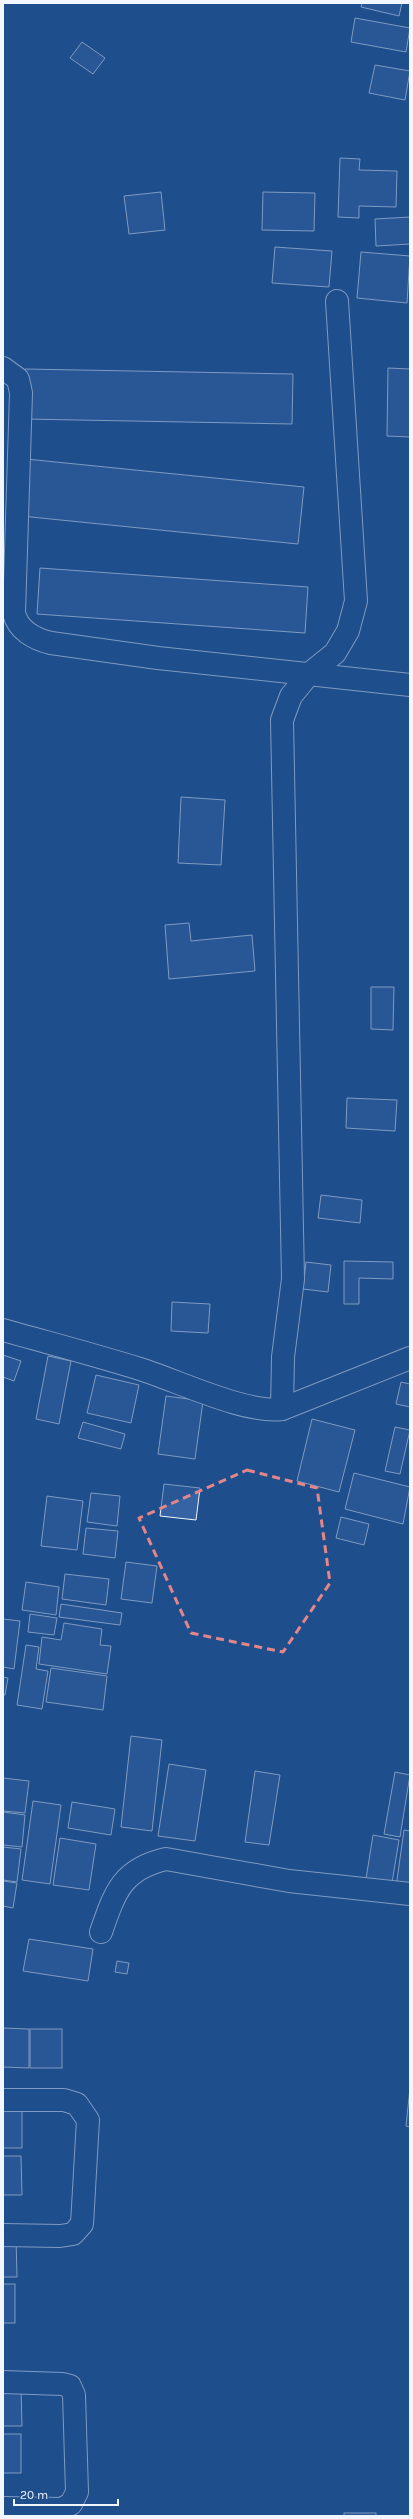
<svg xmlns="http://www.w3.org/2000/svg" width="413" height="2519" font-family="Karla,sans-serif">
	<style>
		.building { fill: #3563a3; stroke: #f2f6ff }
		.lines { fill: none; stroke-linecap: round; stroke-linejoin: round }
		.street-casing { stroke: #f2f6ff; stroke-width: 24 }
		.street { stroke: #1f4e8c; stroke-width: 22 }
		.marked { fill: none; stroke: #e38589; stroke-width: 3; stroke-dasharray: 8 5; stroke-linejoin: round }
	</style>
	<rect width="100%" height="100%" fill="#1f4e8c"/>
	<g class="building">
		<polygon points="362,3 402,3 399,16 361,7"/>
		<polygon points="355,18 410,28 406,52 351,42"/>
		<polygon points="82,42 105,58 93,74 70,58"/>
		<polygon points="375,65 410,71 405,100 369,93"/>
		<polygon points="340,158 360,159 359,170 397,171 396,207 359,206 359,218 338,217"/>
		<polygon points="161,192 165,230 129,234 124,196"/>
		<polygon points="263,192 315,193 314,231 262,230"/>
		<polygon points="410,217 410,244 376,246 375,219"/>
		<polygon points="275,247 332,251 329,287 272,283"/>
		<polygon points="361,252 410,256 407,303 357,298"/>
		<polygon points="388,368 410,369 410,437 387,436"/>
		<polygon points="25,369 293,374 292,424 24,419"/>
		<polygon points="26,459 304,487 298,544 21,516"/>
		<polygon points="40,568 308,587 305,633 37,614"/>
		<polygon points="181,797 225,800 221,865 178,863"/>
		<polygon points="189,923 191,941 252,935 255,971 169,979 165,925"/>
		<polygon points="371,987 394,987 393,1030 371,1029"/>
		<polygon points="347,1098 397,1100 395,1131 346,1128"/>
		<polygon points="321,1195 362,1200 360,1223 318,1218"/>
		<polygon points="344,1261 393,1262 393,1279 359,1278 359,1304 344,1304"/>
		<polygon points="306,1262 331,1265 328,1292 303,1289"/>
		<polygon points="172,1302 210,1304 208,1333 171,1331"/>
		<polygon points="3,1355 21,1361 14,1381 3,1377"/>
		<polygon points="48,1356 71,1361 59,1424 36,1419"/>
		<polygon points="96,1375 139,1385 131,1423 87,1413"/>
		<polygon points="401,1382 410,1384 410,1407 396,1404"/>
		<polygon points="166,1396 203,1401 195,1459 158,1454"/>
		<polygon points="312,1419 355,1430 339,1492 297,1481"/>
		<polygon points="83,1422 125,1434 121,1449 78,1438"/>
		<polygon points="395,1427 410,1430 400,1474 385,1471"/>
		<polygon points="354,1473 410,1487 403,1524 345,1509"/>
		<polygon points="164,1484 200,1488 196,1520 160,1516"/>
		<polygon points="91,1493 120,1496 117,1526 87,1522"/>
		<polygon points="47,1496 83,1501 77,1550 41,1546"/>
		<polygon points="341,1517 369,1524 364,1545 336,1538"/>
		<polygon points="86,1528 118,1531 115,1558 83,1554"/>
		<polygon points="126,1562 157,1566 152,1603 121,1599"/>
		<polygon points="65,1574 109,1579 106,1605 62,1599"/>
		<polygon points="26,1582 59,1587 56,1615 22,1610"/>
		<polygon points="61,1604 122,1613 120,1625 59,1617"/>
		<polygon points="30,1614 57,1618 54,1635 28,1632"/>
		<polygon points="3,1619 20,1621 14,1669 3,1667"/>
		<polygon points="64,1623 102,1629 100,1645 111,1646 107,1674 39,1664 42,1637 61,1640"/>
		<polygon points="26,1645 39,1647 36,1669 48,1671 42,1709 17,1705"/>
		<polygon points="51,1668 107,1676 103,1710 46,1702"/>
		<polygon points="3,1677 8,1678 5,1695 3,1695"/>
		<polygon points="131,1736 162,1740 152,1831 121,1827"/>
		<polygon points="169,1764 206,1770 195,1841 158,1836"/>
		<polygon points="255,1771 280,1775 269,1845 245,1842"/>
		<polygon points="395,1772 410,1775 400,1837 384,1834"/>
		<polygon points="3,1778 29,1781 25,1813 3,1811"/>
		<polygon points="33,1801 61,1805 50,1884 22,1880"/>
		<polygon points="72,1802 115,1809 111,1835 68,1828"/>
		<polygon points="3,1812 25,1815 22,1847 3,1845"/>
		<polygon points="404,1830 410,1831 410,1889 396,1887"/>
		<polygon points="373,1835 399,1840 391,1889 365,1885"/>
		<polygon points="60,1838 96,1844 89,1890 53,1885"/>
		<polygon points="3,1847 21,1849 17,1882 3,1880"/>
		<polygon points="3,1881 17,1883 13,1908 3,1906"/>
		<polygon points="29,1939 93,1949 88,1981 23,1971"/>
		<polygon points="117,1961 129,1963 127,1974 115,1972"/>
		<polygon points="3,2028 29,2029 29,2068 3,2067"/>
		<rect x="30" y="2029" width="32" height="39"/>
		<polygon points="410,2088 410,2127 406,2126"/>
		<polygon points="22,2109 22,2148 3,2148 3,2110"/>
		<polygon points="3,2156 21,2156 22,2195 3,2195"/>
		<polygon points="16,2237 17,2277 3,2277 3,2238"/>
		<rect x="3" y="2284" width="12" height="39"/>
		<polygon points="21,2387 22,2426 3,2426 3,2388"/>
		<rect x="3" y="2434" width="18" height="39"/>
		<rect x="344" y="2513" width="32" height="3"/>
	</g>
	<g class="lines">
		<g class="street-casing">
			<g id="street">
				<path d="M3 368 18 379 21 393 14 613C18 630 34 639 51 643L158 658 410 685"/>
				<path d="M3 1330C49 1343 95 1355 140 1369 178 1381 246 1414 282 1409L410 1358"/>
				<polyline points="282,1409 283,1357 293,1279 282,720 291,696 309,674 335,653 348,631 356,601 337,301"/>
				<path d="M101 1932C115 1892 122 1869 166 1859L289 1881 410 1894"/>
				<polyline points="3,2100 64,2100 77,2104 88,2120 82,2224 73,2234 60,2236 3,2235"/>
				<polyline points="3,2382 62,2384 70,2386 74,2395 77,2492 71,2504 61,2509 3,2508"/>
			</g>
		</g>
		<use href="#street" class="street"/>
	</g>
	<path d="M0 0H413V2519H0ZM247 1470 317 1488 330 1583 283 1652 191 1633 139 1518Z" fill="#1f4e8c" fill-opacity=".55" fill-rule="evenodd"/>
	<path class="marked" d="M247 1470 317 1488 330 1583 283 1652 191 1633 139 1518Z"/>
	<rect width="413" height="2519" fill="none" stroke="#f2f6ff" stroke-width="8"/>
	<path d="M14 2499v6h104v-6" fill="none" stroke="#f2f6ff" stroke-width="2"/>
	<text x="20" y="2499" font-size="12" fill="#f2f6ff" stroke="#1f4e8c" stroke-width="3" paint-order="stroke">20 m</text>
</svg>
